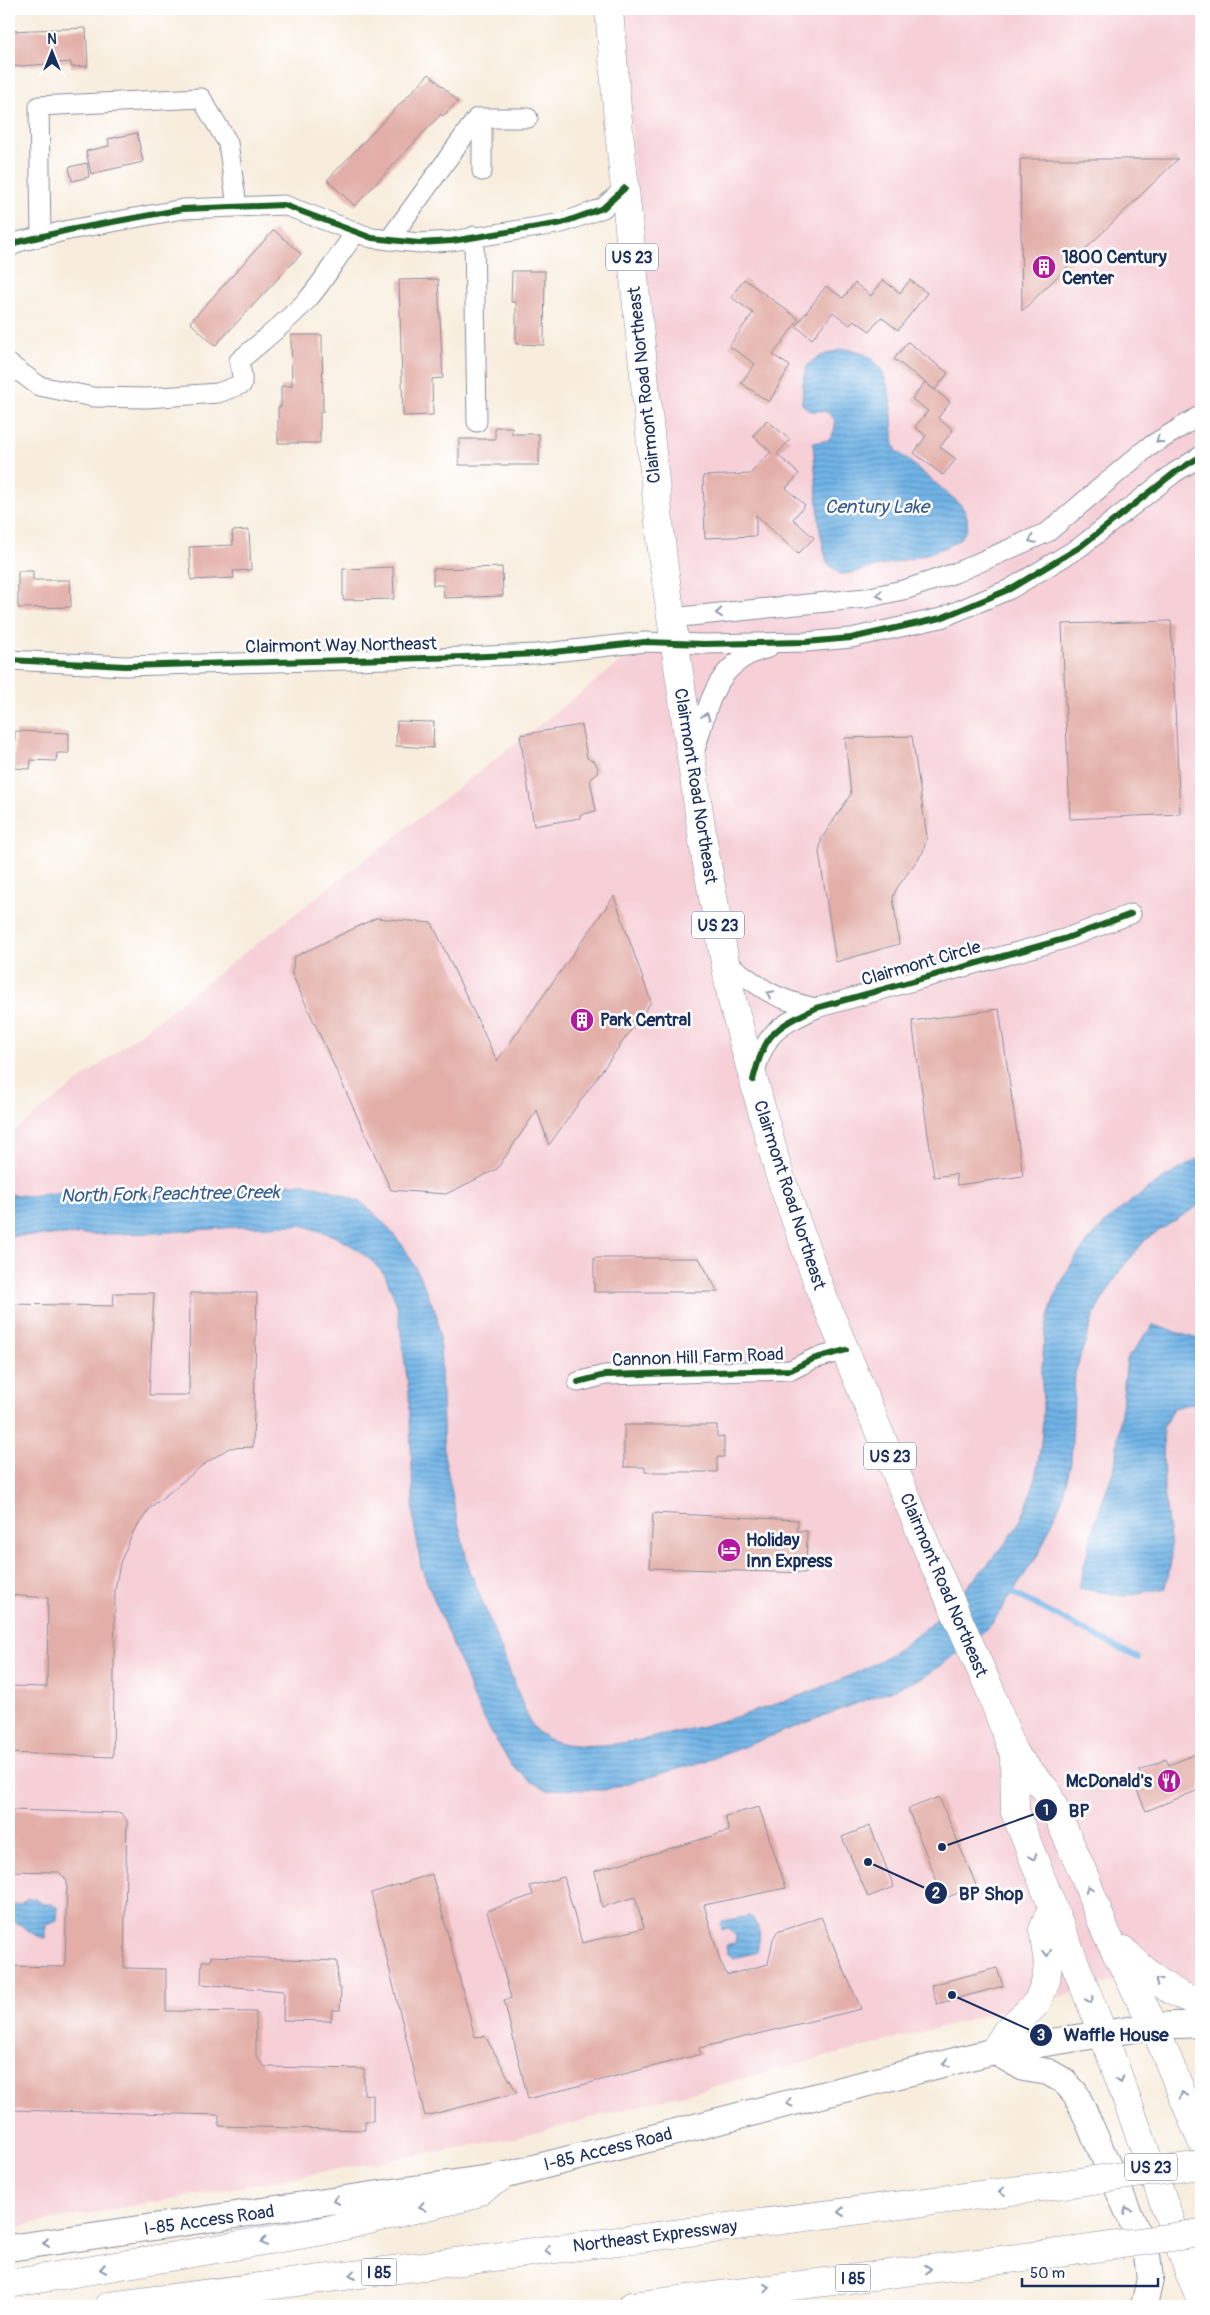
<svg xmlns="http://www.w3.org/2000/svg" width="1210" height="2315" font-family="Pangolin,sans-serif">
	<style>
		.built { fill: #f6cfd7 }
		.water { fill: url(#water-rules); stroke: #4671a2 }
		.lines { fill: none; stroke-linecap: round; stroke-linejoin: round }
		.stream { stroke: #70b3e6; stroke-width: 5.5 }
		.building { fill: #e3aea7 }
		.street-casing { stroke: #8a8e9e; stroke-width: 21 }
		.secondary-casing { stroke: #8a8e9e; stroke-width: 28 }
		.primary-casing { stroke: #8a8e9e; stroke-width: 29 }
		.highway-casing { stroke: #8a8e9e; stroke-width: 29 }
		.street { stroke: #fff; stroke-width: 19 }
		.secondary { stroke: #fff; stroke-width: 26 }
		.primary { stroke: #fff; stroke-width: 28 }
		.highway { stroke: #fff; stroke-width: 28 }
		.highway-bridge-casing { stroke: #8a8e9e; stroke-width: 29; stroke-linecap: butt }
		.highway-bridge { stroke: #fff; stroke-width: 28 }
		.cycleway-casing { stroke: #fff; stroke-width: 9 }
		.cycleway { stroke: #1b5e20; stroke-width: 6 }
		.oneway { stroke: #8d97ae }
		.labels { text-anchor: middle; stroke-width: 5; stroke-linejoin: round; paint-order: stroke }
		.shield { fill: #fff; stroke: #5f6d8e; stroke-width: 1 }
		.shield-label { font-size: 16px; font-weight: bold; fill: #1b2f5e }
		.poi-label { font-size: 18px; font-weight: bold; fill: #1b2f5e; stroke: #fff; text-anchor: start }
		.street-label { font-size: 18px; fill: #1b2f5e; stroke: #fff }
		.water-label { font-size: 19px; font-style: italic; fill: #395d8e; stroke: #fff }
		.leader { fill: none; stroke: #1b2f5e; stroke-width: 2 }
		.callout-dot { fill: #1b2f5e; stroke: #fff; stroke-width: 2 }
		.mark-label { font-size: 15px; text-anchor: middle; font-weight: bold; fill: #fff }
		.callout-label { font-size: 19px; text-anchor: middle; font-weight: bold; fill: #1b2f5e; stroke: #fff; stroke-width: 5; stroke-linejoin: round; paint-order: stroke }
	</style>
	<defs>
		<pattern id="water-rules" width="6" height="5" patternUnits="userSpaceOnUse" patternTransform="scale(1.25)"><rect width="6" height="5" fill="#70b3e6"/><path d="M0 2.5h6" fill="none" stroke="#5b92be"/></pattern>
	</defs>
	<rect width="100%" height="100%" fill="#fff"/>
	<filter id="ink" filterUnits="userSpaceOnUse"><feTurbulence type="fractalNoise" baseFrequency=".02" numOctaves="2"/><feDisplacementMap in="SourceGraphic" scale="10" xChannelSelector="R" yChannelSelector="G"/><feConvolveMatrix kernelMatrix="1 2 1 2 8 2 1 2 1" color-interpolation-filters="sRGB"/></filter>
	<filter id="wash" filterUnits="userSpaceOnUse"><feTurbulence type="fractalNoise" baseFrequency=".0096" numOctaves="4" result="noise"/><feDisplacementMap in="SourceGraphic" scale="20" xChannelSelector="R" yChannelSelector="G"/><feGaussianBlur stdDeviation="1.12" result="paint"/><feColorMatrix in="noise" values="0 0 0 0 0 0 0 0 0 0 0 0 0 0 0 0 0 1.4 0 .05"/><feComposite in="paint" operator="in"/></filter>
	<g filter="url(#wash)">
		<rect width="100%" height="100%" fill="#f8eddd"/>
		<polygon class="built" points="624,9 1201,9 1201,1982 1113,1982 519,2137 9,2228 9,1135 661,631"/>
		<g class="water">
			<path d="M843 349C895 351 890 406 894 445L897 451 959 503C969 514 972 529 958 540 940 555 875 566 850 573L840 574 827 563 820 531 813 443 829 440C837 430 839 415 823 411 820 410 815 412 811 411 808 410 804 406 802 404 804 364 802 360 843 349Z"/>
			<path d="M1201 1157V1204L1146 1239 1121 1269 1095 1312 1075 1373 1071 1463 1062 1499 1039 1553 991 1625 964 1648 923 1678 709 1760 604 1790 546 1789 530 1781 511 1764 492 1734 471 1694 467 1680 421 1567 414 1524 409 1393 397 1305 385 1275 371 1260 354 1247 332 1235 301 1225 237 1227 155 1233 9 1236V1194L29 1196 54 1193 176 1196 205 1191 260 1188 273 1184H306L328 1189 362 1203 382 1221 404 1247 420 1276 437 1316 440 1339 444 1454 457 1518 468 1565 528 1718C531 1723 535 1730 540 1734 567 1755 633 1742 664 1735 716 1724 766 1709 815 1690 846 1678 874 1666 901 1647 930 1627 952 1604 975 1578 995 1556 1015 1536 1026 1508 1037 1479 1043 1440 1043 1409 1043 1395 1041 1381 1042 1368 1043 1349 1045 1325 1051 1308 1074 1235 1137 1192 1201 1157Z"/>
			<polygon points="1153,1325 1201,1340 1201,1401 1173,1408 1163,1428 1164,1491 1172,1556 1166,1588 1123,1596 1079,1588 1094,1525 1115,1466 1127,1359"/>
			<path d="M28 1898 35 1899 43 1904H51L58 1908 57 1920 46 1924V1938C27 1936 24 1921 9 1922V1906L19 1905Z"/>
			<path d="M750 1916C763 1931 760 1934 757 1952L734 1958 727 1953 726 1946 735 1943 736 1936 729 1929 722 1930 721 1924 723 1921Z"/>
		</g>
		<g class="lines">
			<polyline class="stream" points="1007,1590 1138,1658"/>
		</g>
		<g id="blocks">
			<g class="building">
				<polygon points="86,28 88,66 71,67 71,62 9,67 9,31"/>
				<polygon points="429,74 458,101 443,116 441,114 355,206 327,180"/>
				<polygon points="137,133 143,162 91,174 86,151 109,146 108,139"/>
				<polygon points="1020,159 1178,159 1022,311"/>
				<polygon points="87,163 89,177 72,181 69,167"/>
				<polygon points="274,230 301,254 215,346 190,322"/>
				<polygon points="512,271 545,271 544,345 516,344 516,302 511,302"/>
				<polygon points="438,279 443,378 432,379 433,415 403,416 399,280"/>
				<polygon points="744,279 799,319 773,355 790,366 769,402 741,383 755,364 729,346 753,313 731,297"/>
				<polygon points="883,280 900,293 910,280 927,293 898,330 881,317 870,331 854,320 850,325 833,312 812,339 796,326 826,286 843,298 855,283 871,296"/>
				<polygon points="291,335 322,335 323,412 320,412 320,443 278,443 278,407 281,407 281,386 292,386"/>
				<polygon points="908,342 948,373 935,390 894,359"/>
				<polygon points="925,382 950,402 938,418 953,430 940,447 956,459 943,475 914,453 926,436 915,427 928,411 912,399"/>
				<polygon points="767,420 790,440 777,454 799,474 786,488 805,505 793,519 814,538 798,554 756,515 756,536 705,538 703,476 750,474 771,452 753,436"/>
				<polygon points="495,427 512,427 512,434 539,434 539,465 459,465 459,439 495,439"/>
				<polygon points="249,530 251,570 233,571 234,578 191,580 189,547 233,545 232,531"/>
				<polygon points="393,567 394,599 343,600 343,569"/>
				<polygon points="502,567 503,596 444,598 443,585 433,585 433,569"/>
				<polygon points="18,571 33,571 33,580 70,580 71,607 18,608"/>
				<polygon points="1171,621 1180,814 1070,819 1062,624"/>
				<polygon points="397,721 434,722 433,748 396,746"/>
				<polygon points="581,725 587,758 595,762 598,768 597,772 590,779 596,811 580,815 580,818 534,826 520,735"/>
				<polygon points="15,731 69,733 69,753 57,753 56,761 31,760 30,769 14,768"/>
				<polygon points="912,736 927,837 923,852 897,888 893,897 899,944 836,962 819,852 822,838 851,794 845,738"/>
				<polygon points="614,896 651,1002 549,1145 537,1110 497,1169 446,1194 391,1190 292,974 294,957 376,918 432,923 497,1061"/>
				<polygon points="999,1009 1023,1176 957,1185 956,1174 934,1177 912,1021"/>
				<polygon points="594,1258 699,1258 718,1292 594,1292"/>
				<polygon points="114,1293 154,1293 149,1395 189,1395 190,1293 257,1293 253,1447 229,1448 203,1465 151,1507 133,1532 120,1563 115,1590 113,1757 9,1753 9,1686 47,1687 48,1598 9,1595 9,1304 113,1306"/>
				<polygon points="624,1425 717,1425 717,1437 724,1437 724,1457 717,1457 717,1472 645,1472 645,1467 624,1467"/>
				<polygon points="653,1513 798,1520 797,1531 807,1531 806,1573 650,1568"/>
				<polygon points="1198,1753 1201,1761 1201,1789 1146,1811 1134,1783 1142,1780 1139,1771 1166,1759 1169,1765"/>
				<polygon points="939,1797 976,1885 944,1899 908,1809"/>
				<polygon points="759,1807 786,1888 704,1905 720,1961 727,1975 768,1964 773,1939 777,1932 821,1917 861,2009 699,2048 701,2054 528,2099 504,2000 511,1998 487,1911 533,1895 530,1886 564,1877 582,1943 644,1928 635,1897 602,1907 595,1871 729,1831 725,1816"/>
				<polygon points="9,1810 121,1813 127,1820 124,1968 166,1969 166,2011 256,2012 256,2056 265,2067 364,2069 364,2094 373,2095 373,2121 365,2121 365,2130 219,2126 219,2115 9,2110 9,1966 65,1967 67,1881 59,1872 9,1871"/>
				<polygon points="870,1826 894,1887 868,1897 842,1837"/>
				<polygon points="432,1874 475,2037 485,2036 517,2093 425,2116 371,1893"/>
				<polygon points="211,1956 337,1961 338,1988 341,1988 340,2010 332,2010 331,2021 283,2020 284,1991 201,1984 202,1961 211,1961"/>
				<polygon points="997,1968 1003,1986 937,2004 931,1985"/>
			</g>
		</g>
	</g>
	<g filter="url(#ink)">
		<use href="#blocks" fill-opacity="0" stroke="#8a8e9e" stroke-width="1"/>
		<g class="lines">
			<g class="street-casing">
				<g id="street">
					<polyline points="482,171 482,118"/>
					<polyline points="41,236 39,106 201,98 228,143 237,206"/>
					<polyline points="474,236 477,422"/>
					<polyline points="389,240 477,118 528,118"/>
					<polyline points="9,248 18,242 69,230 183,209 284,205 372,238 419,243 452,241 562,223 603,208 625,188"/>
					<path d="M9 364 39 386 93 397 147 398 218 393 242 384V375L239 361C262 341 287 322 308 299 326 279 338 254 356 233"/>
					<polyline points="671,618 866,598 907,589 955,573 1048,532 1147,448 1201,415"/>
					<polyline points="9,660 125,666 464,657 536,654 645,642 704,644 806,642 851,638 941,618 1010,589 1080,547 1174,473 1201,456"/>
					<path d="M693 756C709 708 711 663 768 648"/>
					<path d="M724 960C759 987 772 999 816 1008"/>
					<path d="M754 1076C765 1032 777 1027 816 1008L1064 939 1131 914"/>
					<polyline points="578,1382 605,1375 791,1370 813,1359 846,1350"/>
				</g>
			</g>
			<g class="secondary-casing">
				<g id="secondary">
					<polyline points="994,2051 1024,2068 1048,2072 1064,2081 1075,2093 1083,2109 1147,2255 1150,2279 1144,2306"/>
					<polyline points="9,2248 503,2176 994,2051 1154,2026 1201,2024"/>
				</g>
			</g>
			<g class="primary-casing">
				<g id="primary">
					<polyline points="609,9 618,121 663,560 704,848 732,1000 778,1170 821,1292 933,1562 990,1690 1014,1754 1015,1812 1103,2034 1189,2272 1201,2299"/>
					<polyline points="1014,1754 1046,1790 1082,1870 1107,1935 1154,2026 1201,2140"/>
					<path d="M1123 1950C1146 1972 1169 1996 1201 2002"/>
					<polyline points="994,2051 1006,2032 1037,2003 1046,1981 1048,1963 1043,1930 1052,1907"/>
				</g>
			</g>
			<g class="highway-casing">
				<g id="highway">
					<polyline points="9,2284 323,2231 470,2196 503,2176"/>
					<polyline points="109,2306 1050,2186"/>
					<polyline points="632,2306 1074,2251"/>
				</g>
			</g>
			<use href="#street" class="street"/>
			<use href="#secondary" class="secondary"/>
			<use href="#primary" class="primary"/>
			<use href="#highway" class="highway"/>
			<g class="highway-bridge-casing">
				<g id="highway-bridge">
					<polyline points="1050,2186 1201,2165"/>
					<polyline points="1074,2251 1201,2233"/>
				</g>
			</g>
			<use href="#highway-bridge" class="highway-bridge"/>
			<g class="cycleway-casing">
				<g id="cycleway">
					<polyline points="9,248 18,242 69,230 183,209 284,205 372,238 419,243 452,241 562,223 603,208 625,188"/>
					<polyline points="9,660 125,666 464,657 536,654 645,642 704,644 806,642 851,638 941,618 1010,589 1080,547 1174,473 1201,456"/>
					<path d="M753 1080C765 1033 774 1028 816 1008L1064 939 1131 914"/>
					<polyline points="578,1382 605,1375 791,1370 813,1359 846,1350"/>
				</g>
			</g>
			<use href="#cycleway" class="cycleway"/>
		</g>
		<defs><path id="oneway-chevron" d="M-2-3.5L2.5 0L-2 3.5" fill="none" stroke-width="1.6" stroke-linecap="round" stroke-linejoin="round" transform="scale(1.25)"/></defs>
		<g class="oneway">
			<use href="#oneway-chevron" transform="translate(1159 440) rotate(146)"/>
			<use href="#oneway-chevron" transform="translate(1032 540) rotate(154)"/>
			<use href="#oneway-chevron" transform="translate(880 595) rotate(170)"/>
			<use href="#oneway-chevron" transform="translate(719 613) rotate(175)"/>
			<use href="#oneway-chevron" transform="translate(706 716) rotate(-72)"/>
			<use href="#oneway-chevron" transform="translate(770 994) rotate(-154)"/>
			<use href="#oneway-chevron" transform="translate(1033 1857) rotate(69)"/>
			<use href="#oneway-chevron" transform="translate(1089 1889) rotate(-111)"/>
			<use href="#oneway-chevron" transform="translate(1047 1953) rotate(82)"/>
			<use href="#oneway-chevron" transform="translate(1158 1981) rotate(-144)"/>
			<use href="#oneway-chevron" transform="translate(1090 2000) rotate(68)"/>
			<use href="#oneway-chevron" transform="translate(946 2063) rotate(166)"/>
			<use href="#oneway-chevron" transform="translate(1120 2080) rotate(70)"/>
			<use href="#oneway-chevron" transform="translate(1183 2095) rotate(-112)"/>
			<use href="#oneway-chevron" transform="translate(789 2103) rotate(166)"/>
			<use href="#oneway-chevron" transform="translate(1002 2192) rotate(173)"/>
			<use href="#oneway-chevron" transform="translate(336 2200) rotate(171)"/>
			<use href="#oneway-chevron" transform="translate(422 2207) rotate(166)"/>
			<use href="#oneway-chevron" transform="translate(1127 2210) rotate(-114)"/>
			<use href="#oneway-chevron" transform="translate(841 2212) rotate(173)"/>
			<use href="#oneway-chevron" transform="translate(264 2242) rotate(170)"/>
			<use href="#oneway-chevron" transform="translate(46 2243) rotate(172)"/>
			<use href="#oneway-chevron" transform="translate(548 2250) rotate(173)"/>
			<use href="#oneway-chevron" transform="translate(103 2269) rotate(171)"/>
			<use href="#oneway-chevron" transform="translate(928 2269) rotate(-7)"/>
			<use href="#oneway-chevron" transform="translate(352 2275) rotate(173)"/>
			<use href="#oneway-chevron" transform="translate(767 2288) rotate(-7)"/>
		</g>
	</g>
	<defs>
		<g id="building-disc" transform="scale(1.25)"><circle r="9.5" fill="#b5179e" stroke="#fff"/><path d="M-4-6H4V6H1V3H-1V6H-4ZM-2.5-4.3h1.7v1.8h-1.7ZM.8-4.3h1.7v1.8H.8ZM-2.5-1h1.7V.8h-1.7ZM.8-1h1.7V.8H.8Z" fill="#fff"/></g>
		<g id="hotel-disc" transform="scale(1.25)"><circle r="9.5" fill="#b5179e" stroke="#fff"/><path d="M-6-4.5h1.5V1H6V5H4.5V3h-9V5H-6ZM-4 0a1.8 1.8 0 1 1 3.6 0ZM.5 0V-2.5h3Q6-2.5 6 0Z" fill="#fff"/></g>
		<g id="restaurant-disc" transform="scale(1.25)"><circle r="9.5" fill="#b5179e" stroke="#fff"/><path d="M-5-6h1v4h1v-4h1v4h1v-4h1v5L-1.5 .5V6h-2V.5L-5-1ZM5-6V6H3V1.5H1.5Q1.5-4 5-6Z" fill="#fff"/></g>
	</defs>
	<g fill-rule="evenodd">
		<use href="#building-disc" x="1044" y="267"/>
		<use href="#building-disc" x="582" y="1020"/>
		<use href="#hotel-disc" x="729" y="1550"/>
		<use href="#restaurant-disc" x="1169" y="1781"/>
	</g>
	<g class="labels">
		<g class="shield">
			<rect x="606" y="243.5" width="52" height="27" rx="4"/>
			<rect x="692" y="911.5" width="52" height="27" rx="4"/>
			<rect x="864" y="1442.5" width="52" height="27" rx="4"/>
			<rect x="1125" y="2153.5" width="52" height="27" rx="4"/>
			<rect x="361.5" y="2258.5" width="35" height="27" rx="4"/>
			<rect x="835.5" y="2264.5" width="35" height="27" rx="4"/>
		</g>
		<g class="shield-label">
			<text x="632" y="263">US 23</text>
			<text x="718" y="931">US 23</text>
			<text x="890" y="1462">US 23</text>
			<text x="1151" y="2173">US 23</text>
			<text x="379" y="2278">I 85</text>
			<text x="853" y="2284">I 85</text>
		</g>
		<g class="poi-label">
			<text x="1062" y="263">1800 Century<tspan x="1062" dy="21">Center</tspan></text>
			<text x="600" y="1026">Park Central</text>
			<text x="746" y="1546">Holiday<tspan x="746" dy="21">Inn Express</tspan></text>
			<text x="1152" y="1787" text-anchor="end">McDonald's</text>
		</g>
		<g class="street-label">
			<text transform="translate(644 385) rotate(-96)" y="6">Clairmont Road Northeast</text>
			<text transform="translate(341 645) rotate(-1)" y="6">Clairmont Way Northeast</text>
			<text transform="translate(696 786) rotate(81)" y="6">Clairmont Road Northeast</text>
			<text transform="translate(921 963) rotate(-16)" y="6">Clairmont Circle</text>
			<text transform="translate(790 1195) rotate(72)" y="6">Clairmont Road Northeast</text>
			<text transform="translate(698 1357) rotate(-2)" y="6">Cannon Hill Farm Road</text>
			<text transform="translate(944 1585) rotate(67)" y="6">Clairmont Road Northeast</text>
			<text transform="translate(608 2149) rotate(-14)" y="6">I-85 Access Road</text>
			<text transform="translate(209 2220) rotate(-8)" y="6">I-85 Access Road</text>
			<text transform="translate(655 2236) rotate(-7)" y="6">Northeast Expressway</text>
		</g>
		<g class="water-label">
			<text x="877" y="513">Century Lake</text>
			<text transform="translate(170 1193) rotate(-1)" y="7">North Fork Peachtree Creek</text>
		</g>
	</g>
	<path class="leader" d="M942 1847L1046 1810M868 1862L936 1893M952 1995L1041 2035"/>
	<g class="callout-dot">
		<circle cx="942" cy="1847" r="5"/>
		<circle cx="868" cy="1862" r="5"/>
		<circle cx="952" cy="1995" r="5"/>
		<circle cx="1046" cy="1810" r="12"/>
		<circle cx="936" cy="1893" r="12"/>
		<circle cx="1041" cy="2035" r="12"/>
	</g>
	<g class="mark-label">
		<text x="1046" y="1815">1</text>
		<text x="936" y="1898">2</text>
		<text x="1041" y="2040">3</text>
	</g>
	<g class="callout-label">
		<text x="1079" y="1817">BP</text>
		<text x="991" y="1900">BP Shop</text>
		<text x="1116" y="2041">Waffle House</text>
	</g>
	<rect width="1210" height="2315" fill="none" stroke="#fff" stroke-width="30"/>
	<g transform="translate(52 52)" stroke="#ffffff" stroke-width="4" paint-order="stroke">
	<path d="M0-4L9 19L0 12L-9 19Z" fill="#1b2f5e"/>
	<text y="-8" font-size="14" font-weight="bold" text-anchor="middle" fill="#1b2f5e">N</text>
	</g>
	<path d="M1022 2278v8h136v-8" fill="none" stroke="#1b2f5e" stroke-width="2.5"/>
	<text x="1030" y="2278" font-size="15" fill="#1b2f5e" stroke="#ffffff" stroke-width="4" paint-order="stroke">50 m</text>
</svg>
